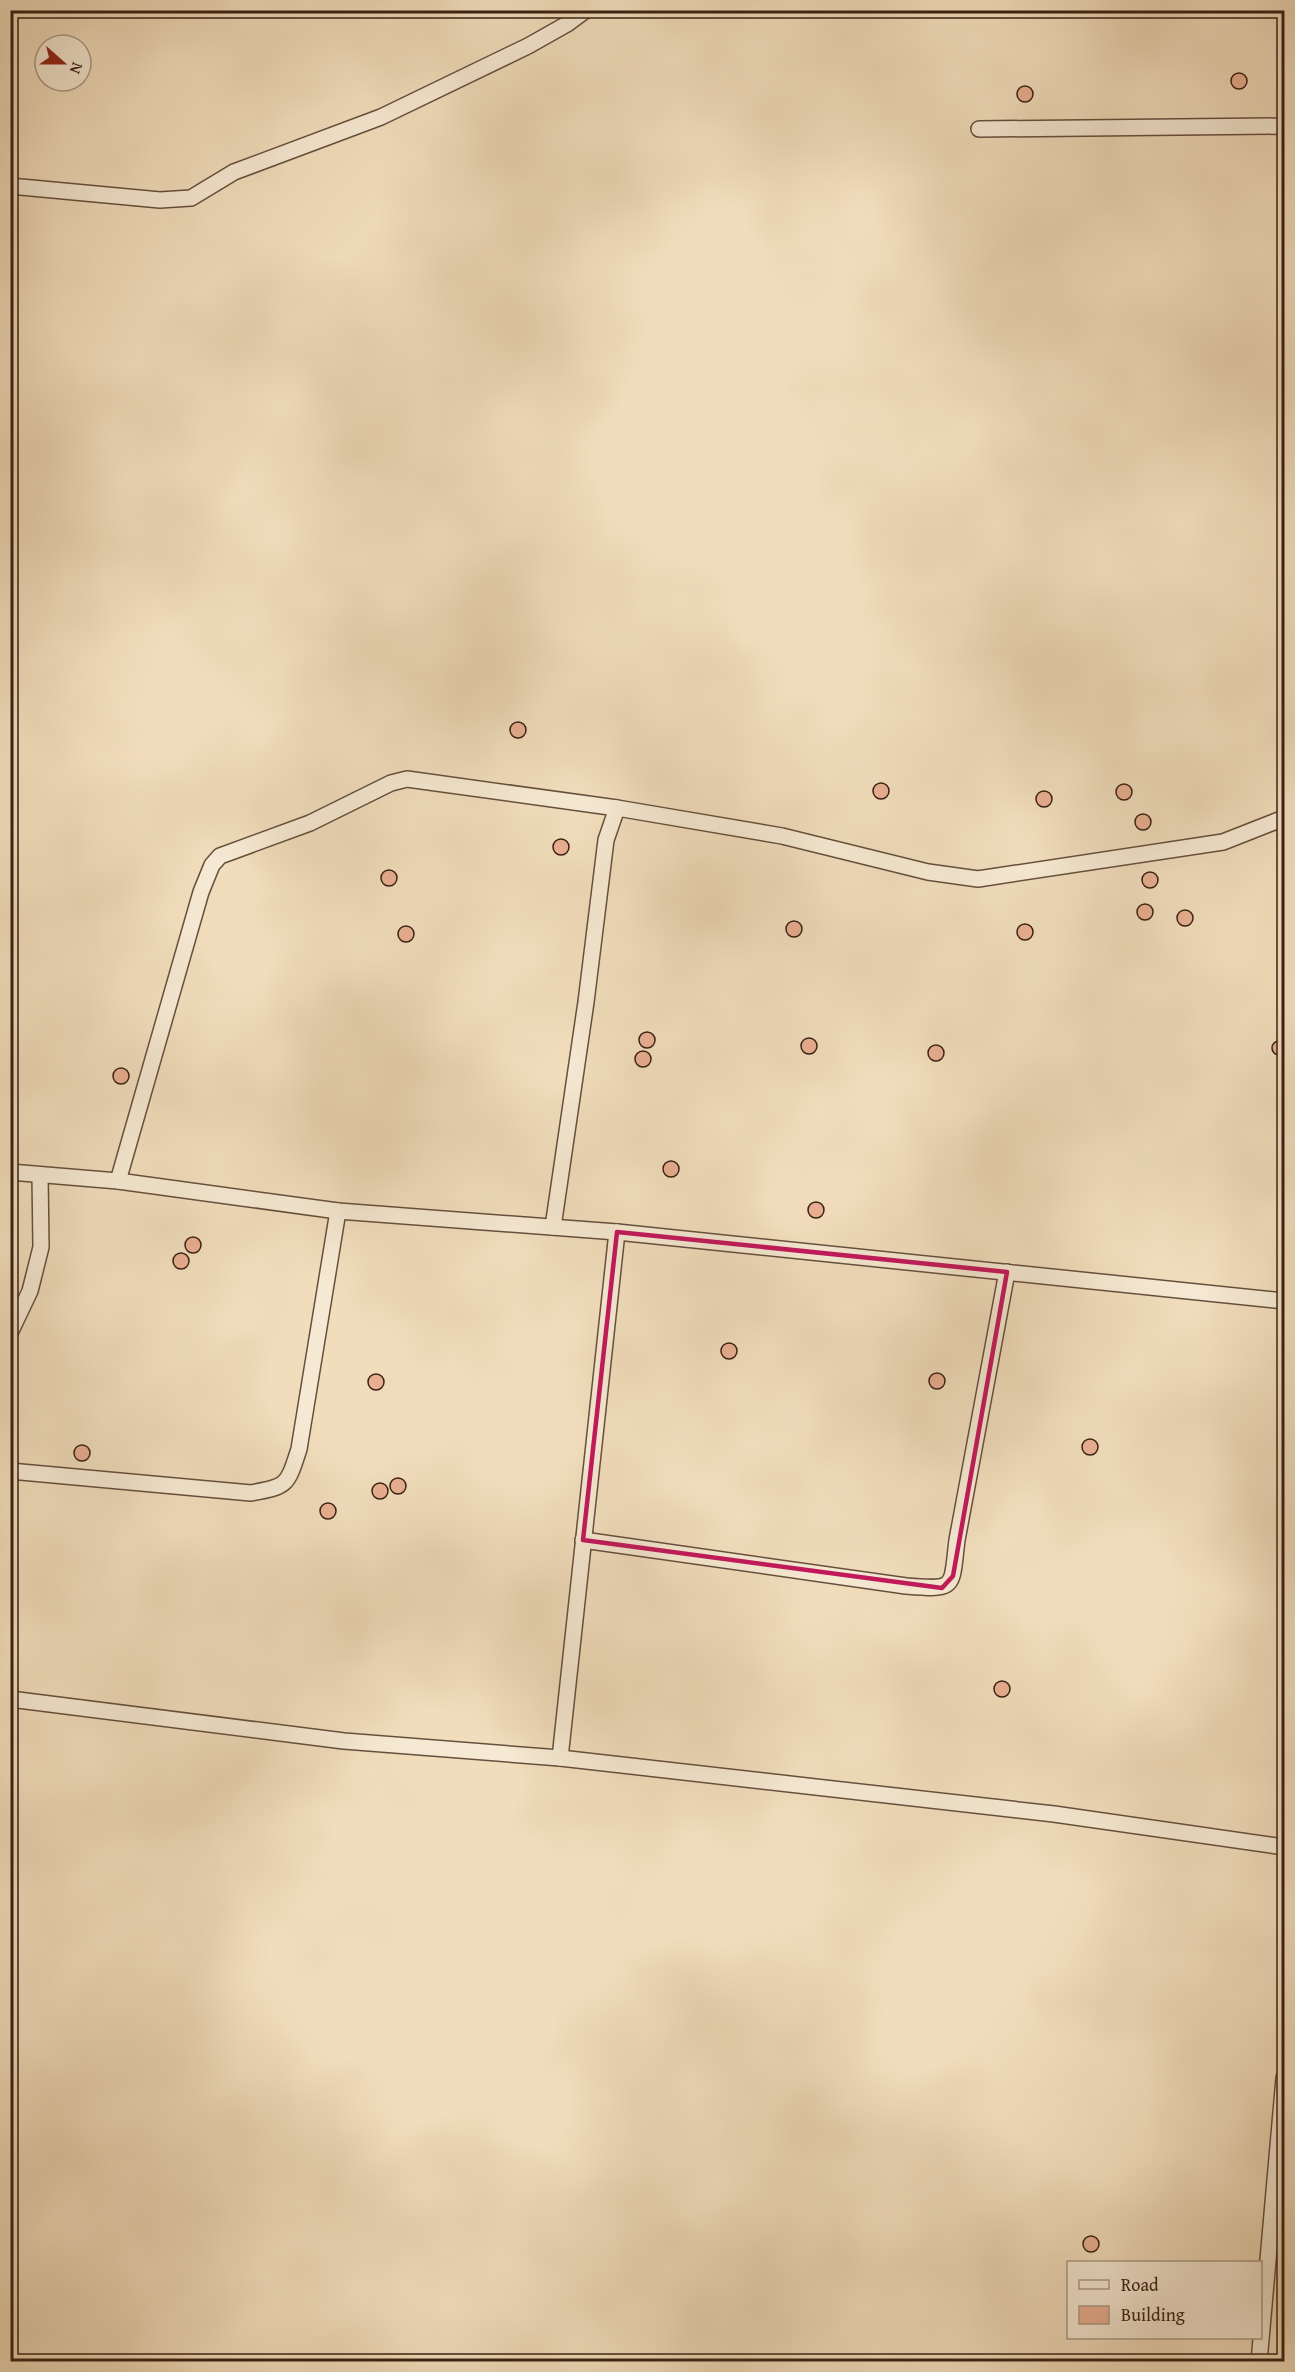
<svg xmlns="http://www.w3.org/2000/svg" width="1295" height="2372" font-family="'Gentium Book Plus',serif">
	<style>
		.building { fill: #eaaf92; stroke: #382013; stroke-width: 1.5 }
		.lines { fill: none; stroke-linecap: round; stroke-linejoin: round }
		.minor-casing { stroke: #664f3d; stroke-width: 18 }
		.minor { stroke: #f6e9d3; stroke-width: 15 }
		.marked { fill: none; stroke: #c2185b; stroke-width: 4.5; stroke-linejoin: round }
	</style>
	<rect width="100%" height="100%" fill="#f1ddbc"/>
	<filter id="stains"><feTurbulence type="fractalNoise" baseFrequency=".00333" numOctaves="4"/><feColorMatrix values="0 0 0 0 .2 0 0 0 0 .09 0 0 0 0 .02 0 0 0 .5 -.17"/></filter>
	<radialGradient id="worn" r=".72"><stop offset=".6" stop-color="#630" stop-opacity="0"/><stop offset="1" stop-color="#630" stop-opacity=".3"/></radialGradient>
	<g class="building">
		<circle cx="1239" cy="81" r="8"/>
		<circle cx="1025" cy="94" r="8"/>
		<circle cx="518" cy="730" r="8"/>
		<circle cx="881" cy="791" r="8"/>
		<circle cx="1124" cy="792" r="8"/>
		<circle cx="1044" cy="799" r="8"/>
		<circle cx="1143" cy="822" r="8"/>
		<circle cx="561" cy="847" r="8"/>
		<circle cx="389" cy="878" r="8"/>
		<circle cx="1150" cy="880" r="8"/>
		<circle cx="1145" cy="912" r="8"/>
		<circle cx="1185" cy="918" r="8"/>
		<circle cx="794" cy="929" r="8"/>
		<circle cx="1025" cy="932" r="8"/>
		<circle cx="406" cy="934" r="8"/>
		<circle cx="647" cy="1040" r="8"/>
		<circle cx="809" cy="1046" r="8"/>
		<circle cx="1279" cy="1048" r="7"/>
		<circle cx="936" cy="1053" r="8"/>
		<circle cx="643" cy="1059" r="8"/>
		<circle cx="121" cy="1076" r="8"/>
		<circle cx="671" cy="1169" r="8"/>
		<circle cx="816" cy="1210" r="8"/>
		<polygon points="1283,1222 1284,1222 1284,1238 1280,1235 1278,1231"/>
		<circle cx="193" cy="1245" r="8"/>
		<circle cx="181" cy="1261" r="8"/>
		<circle cx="729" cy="1351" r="8"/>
		<circle cx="937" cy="1381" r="8"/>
		<circle cx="376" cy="1382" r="8"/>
		<circle cx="1090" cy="1447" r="8"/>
		<circle cx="82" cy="1453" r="8"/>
		<circle cx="398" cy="1486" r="8"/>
		<circle cx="380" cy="1491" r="8"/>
		<circle cx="328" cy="1511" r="8"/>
		<circle cx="1002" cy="1689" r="8"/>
		<circle cx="1091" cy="2244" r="8"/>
	</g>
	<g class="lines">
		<g class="minor-casing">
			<g id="minor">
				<polyline points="979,129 1284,126"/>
				<polyline points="10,186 160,200 191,198 234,172 381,117 528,46 567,24 586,10"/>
				<polyline points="10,1172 118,1181 338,1211 617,1232 1284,1301"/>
				<polyline points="118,1181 201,892 212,865 220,856 310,823 391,783 407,779 617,808 782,836 928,872 978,879 1223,842 1284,818"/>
				<polyline points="553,1227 586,1002 606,840 617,808"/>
				<polyline points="10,1333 30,1291 41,1247 40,1175"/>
				<path d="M10 1471 251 1493C288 1486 287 1486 299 1449L338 1211"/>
				<path d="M583 1540 906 1586C957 1590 951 1589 957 1540L1007 1272"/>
				<polyline points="10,1699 344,1741 560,1758 1054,1814 1284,1847"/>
				<polyline points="560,1758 617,1232"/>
				<polyline points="1259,2362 1284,2078"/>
			</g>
		</g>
		<use href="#minor" class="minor"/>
	</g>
	<path class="marked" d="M617 1232 1007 1272 953 1576 942 1588 583 1540Z"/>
	<rect width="1295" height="2372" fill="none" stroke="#f1ddbc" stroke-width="36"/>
	<rect x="12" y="12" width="1271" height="2348" fill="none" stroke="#382013" stroke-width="3"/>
	<rect x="18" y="18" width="1259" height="2336" fill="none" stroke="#382013" stroke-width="1.5"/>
	<rect x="1067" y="2261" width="195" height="78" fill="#f6e9d3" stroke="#aa9986" stroke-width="1.5"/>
	<rect x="1079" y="2280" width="30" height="9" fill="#f6e9d3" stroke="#aa9986" stroke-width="1.5"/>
	<text x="1121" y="2291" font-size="18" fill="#382013">Road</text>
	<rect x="1079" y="2306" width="30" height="18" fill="#eaaf92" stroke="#aa9986" stroke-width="1.5"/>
	<text x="1121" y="2321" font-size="18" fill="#382013">Building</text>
	<g transform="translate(63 63) rotate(111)"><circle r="28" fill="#f6e9d3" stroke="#aa9986" stroke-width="1.5"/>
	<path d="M0-4.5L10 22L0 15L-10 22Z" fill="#8f2418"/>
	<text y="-9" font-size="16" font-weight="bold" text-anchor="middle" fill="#382013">N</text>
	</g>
	<rect width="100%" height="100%" filter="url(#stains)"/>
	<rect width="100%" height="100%" fill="url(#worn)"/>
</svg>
